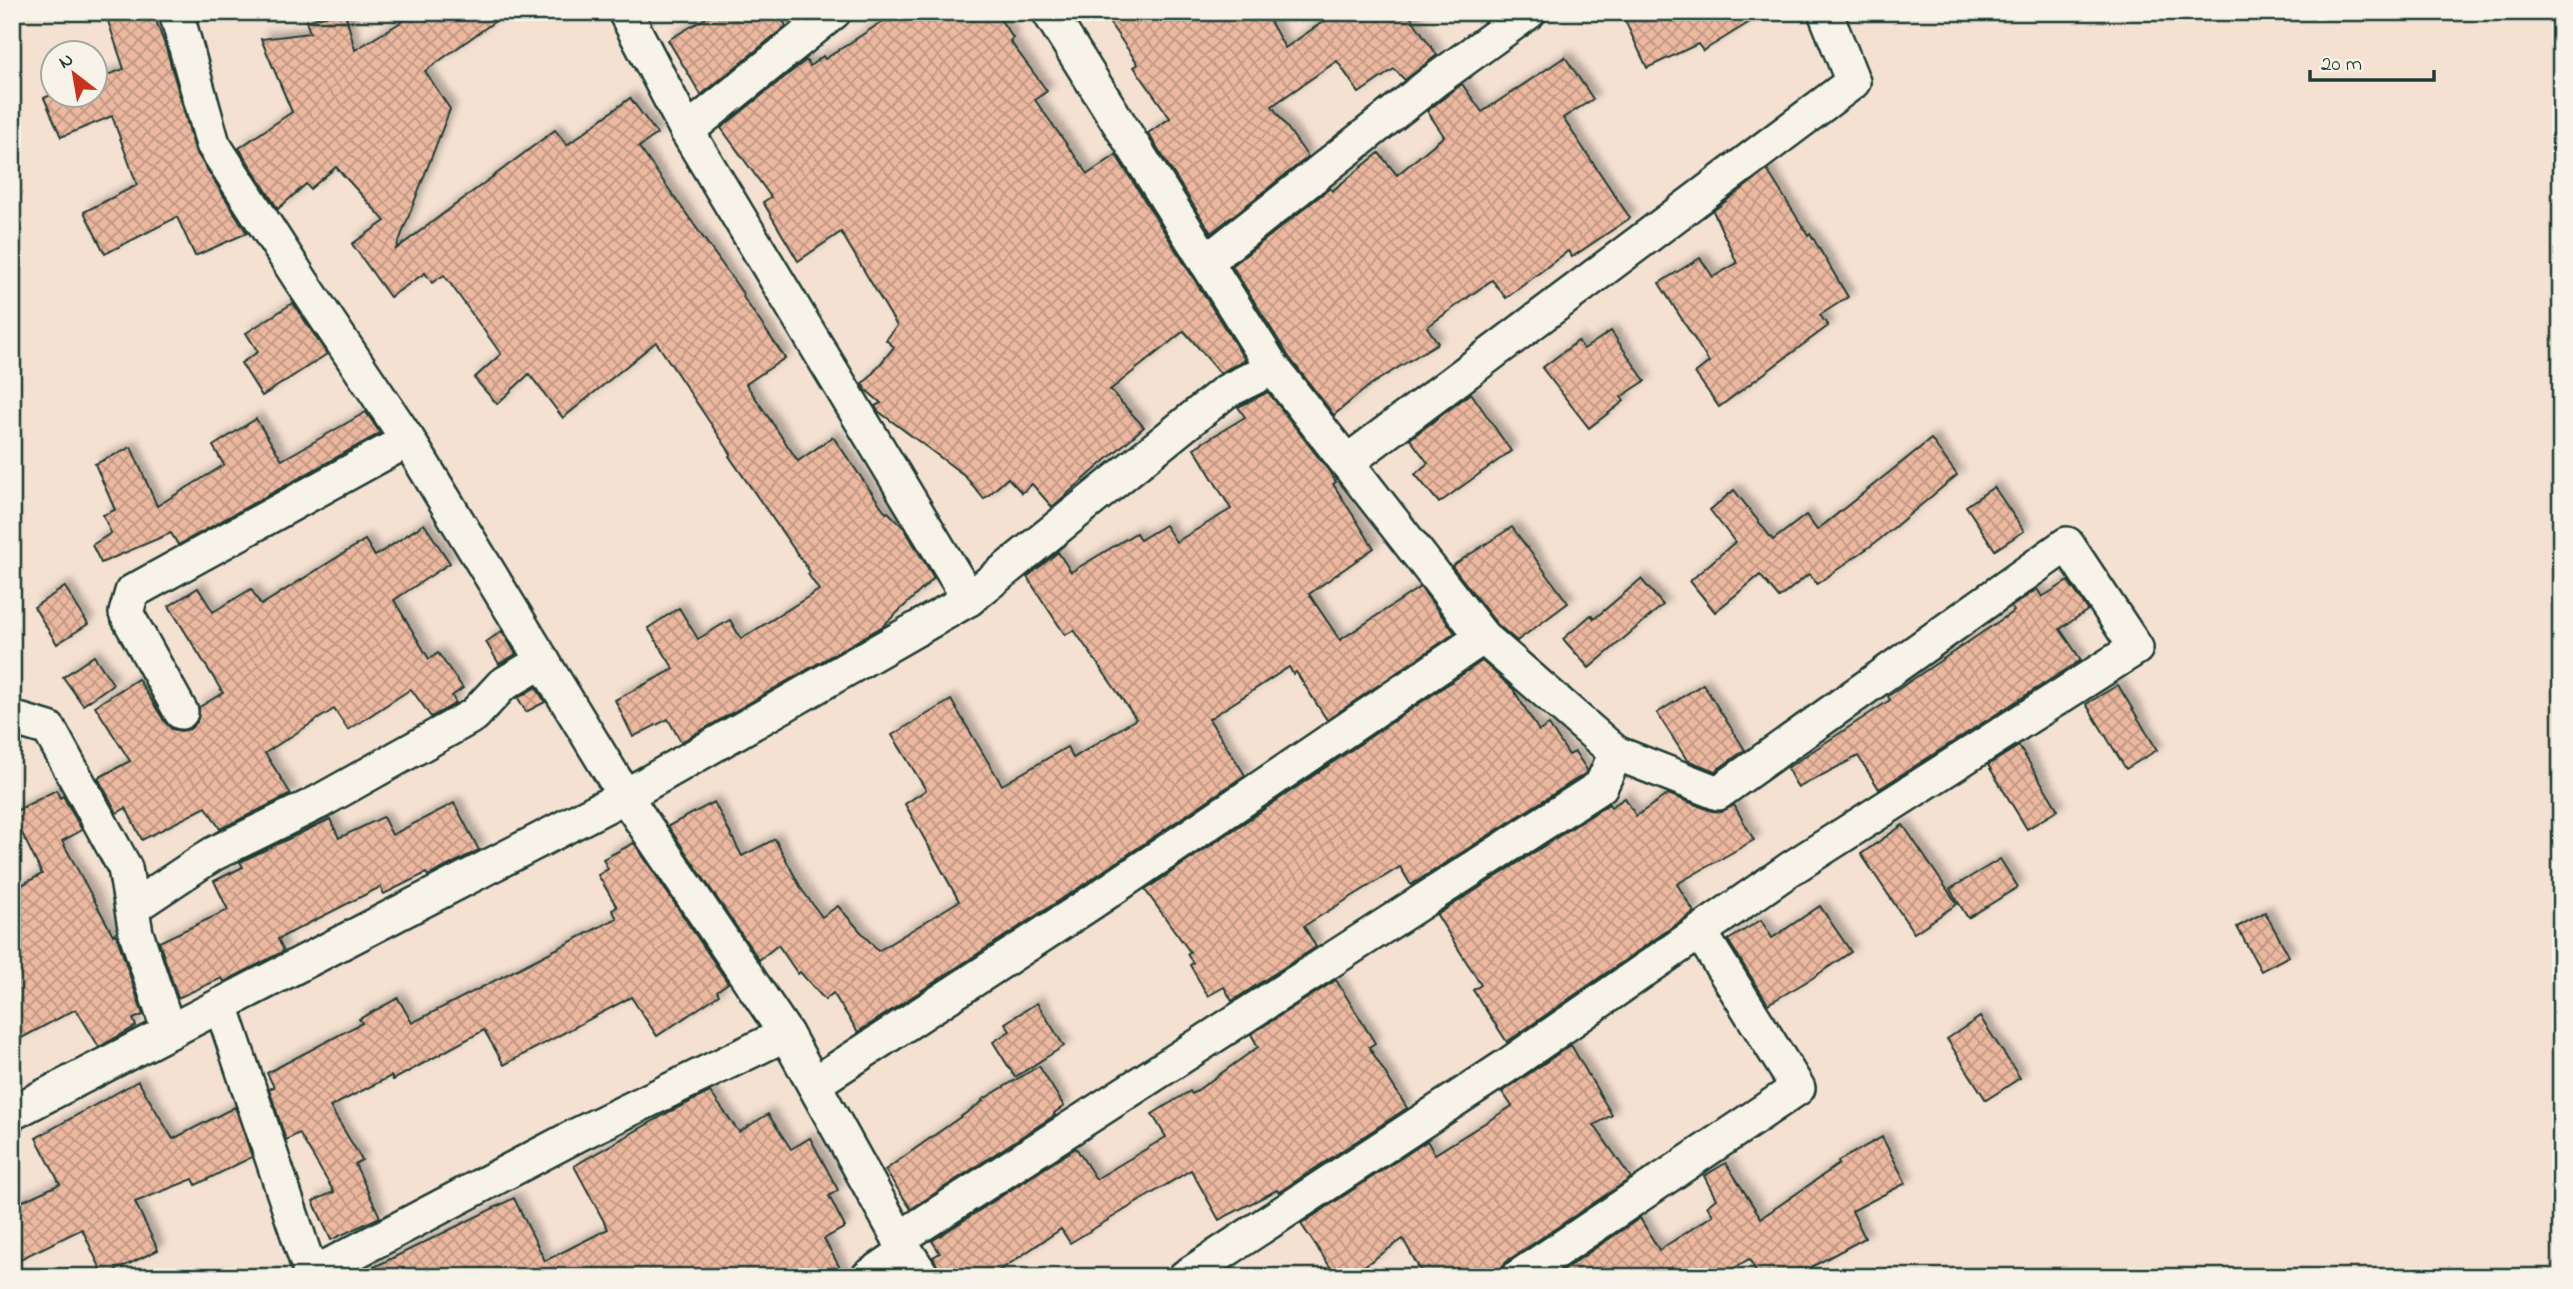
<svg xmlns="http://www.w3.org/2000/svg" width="2573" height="1289" font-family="'Indie Flower',sans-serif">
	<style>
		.building { fill: url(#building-cross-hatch); stroke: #1f3d34; stroke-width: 2; filter: url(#shadow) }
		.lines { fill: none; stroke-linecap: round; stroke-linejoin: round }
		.minor-casing { stroke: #1f3d34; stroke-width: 38 }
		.minor { stroke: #f7f3e8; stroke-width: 33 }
	</style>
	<defs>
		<pattern id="building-cross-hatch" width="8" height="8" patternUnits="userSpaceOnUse" patternTransform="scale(1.75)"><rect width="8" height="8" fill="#edb8a0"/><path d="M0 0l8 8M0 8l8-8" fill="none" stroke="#bf9783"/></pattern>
		<filter id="shadow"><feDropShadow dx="6" dy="-6" stdDeviation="3.5" flood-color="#0004"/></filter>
	</defs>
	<rect width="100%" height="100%" fill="#f4e1d2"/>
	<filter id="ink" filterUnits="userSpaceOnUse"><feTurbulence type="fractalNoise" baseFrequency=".0143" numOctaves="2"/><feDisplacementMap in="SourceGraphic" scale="14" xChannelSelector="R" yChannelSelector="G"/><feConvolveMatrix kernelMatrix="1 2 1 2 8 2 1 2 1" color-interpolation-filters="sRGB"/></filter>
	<g filter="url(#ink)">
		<g class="building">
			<polygon points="105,12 153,12 167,51 195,150 247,233 195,256 177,217 105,254 84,212 137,185 112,116 61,137 44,98 53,94 94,94 94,80 124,69"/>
			<polygon points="340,12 345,12 355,50 418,12 508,12 425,71 450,109 396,249 555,130 567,145 630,98 657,134 639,147 744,295 743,297 785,358 746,384 798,461 833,437 886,513 888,512 904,528 934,578 883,626 681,742 668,719 633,737 615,700 674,669 648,628 679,608 698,639 730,620 741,639 819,590 808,574 810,572 729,456 731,454 656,342 563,418 529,374 497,404 474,378 501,354 444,275 432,283 425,273 390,297 352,244 385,221 336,167 310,189 306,184 278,209 239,148 292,112 261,39 310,33 306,21"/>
			<polygon points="716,12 778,12 786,26 701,95 668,40"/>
			<polygon points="897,12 995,12 1013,38 1010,41 1047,91 1035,100 1088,174 1116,155 1245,360 1220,373 1184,331 1110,390 1144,427 1052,507 1032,484 1022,493 1008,478 984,499 964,475 878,411 875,406 881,403 866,390 862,383 868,379 894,347 886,340 897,326 841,232 798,261 763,202 771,197 721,128 806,60 810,66 823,56 825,59"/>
			<polygon points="1102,12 1265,12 1285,48 1337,12 1407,12 1437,55 1405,80 1394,69 1359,93 1337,61 1272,106 1308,157 1211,233 1148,133 1170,118 1134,67 1138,64"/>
			<polygon points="1621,12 1766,12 1703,51 1698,44 1647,68"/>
			<polygon points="1565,57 1593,99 1563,118 1630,218 1572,257 1568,251 1506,298 1492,280 1427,327 1438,343 1370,385 1334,415 1289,357 1232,266 1330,188 1332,191 1379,153 1397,175 1444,136 1427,111 1462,84 1482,112"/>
			<polygon points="1767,170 1808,235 1810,233 1848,297 1820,315 1828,326 1719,407 1695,373 1709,362 1659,283 1700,258 1713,277 1737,263 1713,211"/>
			<polygon points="293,303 327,354 262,396 241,363 258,352 246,333"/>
			<polygon points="1611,331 1645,381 1621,397 1624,401 1589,428 1542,368 1578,341 1584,349"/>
			<polygon points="1268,392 1328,470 1336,482 1333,484 1374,548 1309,594 1340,640 1420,587 1455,633 1327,720 1296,672 1293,674 1289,667 1209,719 1245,775 1080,887 858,1032 833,993 825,1000 800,972 798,974 778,945 759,960 668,826 714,802 742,856 775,839 802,890 822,917 838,906 878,951 959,901 905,804 926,790 892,735 951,700 1002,785 1067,747 1073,758 1136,719 1074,630 1065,635 1027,577 1058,552 1071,572 1136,533 1140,540 1165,525 1176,542 1231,509 1194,448 1245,417 1238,407"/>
			<polygon points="1471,393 1511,451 1439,503 1415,474 1428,463 1410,439"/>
			<polygon points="366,412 380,433 178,545 171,533 101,563 92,545 111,533 103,515 115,510 95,464 131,447 157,506 224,465 213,446 256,419 282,460"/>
			<polygon points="1931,439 1957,475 1879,540 1817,584 1809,574 1779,598 1760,575 1715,612 1690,581 1735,542 1710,510 1734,490 1773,540 1806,515 1817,530"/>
			<polygon points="1994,487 2024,531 1995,550 1966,506"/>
			<polygon points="424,524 450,563 394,600 429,659 438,653 463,688 452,696 456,703 431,717 411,689 348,730 334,709 265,753 291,794 220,829 206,807 142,840 126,808 117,813 98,778 130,761 95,706 138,679 165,722 172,729 181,731 190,729 197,722 199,707 223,693 169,606 198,588 213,612 251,589 261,605 365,540 375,556"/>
			<polygon points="1512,527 1568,603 1517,641 1497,624 1452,566"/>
			<polygon points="1641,579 1663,605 1589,668 1563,639 1591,615 1594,619"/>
			<polygon points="2068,581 2088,610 2060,629 2081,660 1879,789 1858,756 1798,788 1787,768 1890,700 1888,696 2014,611 2011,607 2037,589 2042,597"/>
			<polygon points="65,587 88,624 57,644 34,607"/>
			<polygon points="502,631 516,654 499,664 486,642"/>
			<polygon points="94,656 113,684 83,705 63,677"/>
			<polygon points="1482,661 1513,689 1539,731 1549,725 1569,755 1575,752 1587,770 1586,773 1411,885 1400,867 1304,926 1316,947 1232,1001 1224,987 1208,996 1190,965 1193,963 1187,954 1190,952 1145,890"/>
			<polygon points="1703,684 1745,750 1715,771 1687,760 1657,713"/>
			<polygon points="2118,685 2157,750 2126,769 2086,704"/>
			<polygon points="536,687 545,702 526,712 518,698"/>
			<polygon points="2019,746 2058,810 2027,829 1988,765"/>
			<polygon points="56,790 60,798 63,796 82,830 62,841 113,935 115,933 117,937 143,1015 133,1019 136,1026 99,1047 76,1009 12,1043 12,890 42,874 12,813"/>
			<polygon points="1668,794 1712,811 1721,812 1734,805 1754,840 1677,884 1694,912 1507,1042 1473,990 1481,985 1437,915 1609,804 1611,807 1625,798 1636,816"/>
			<polygon points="454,803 479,850 428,876 426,873 384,894 380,887 278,939 284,951 224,982 222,978 178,998 159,942 228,910 214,881 243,867 240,862 330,819 339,838 383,817 392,835"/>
			<polygon points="1903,825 1957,904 1914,933 1861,854"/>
			<polygon points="634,843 728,983 717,991 719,995 657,1036 631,997 504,1065 484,1030 393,1080 391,1076 330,1107 362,1160 355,1164 380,1217 331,1240 313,1201 334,1192 299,1133 286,1140 269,1089 274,1087 267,1073 362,1023 359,1019 398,998 412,1023 617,918 612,910 617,907 598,875 608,869 603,859"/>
			<polygon points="2000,859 2018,887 1968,918 1950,889"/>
			<polygon points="1820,906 1851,952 1811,979 1768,1004 1728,940 1761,920 1772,938"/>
			<polygon points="2265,912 2289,956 2261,971 2237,927"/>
			<polygon points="1336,980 1375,1043 1369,1047 1407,1108 1279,1192 1277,1190 1219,1220 1191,1170 1070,1243 1061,1229 990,1277 942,1277 933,1257 940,1253 932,1241 1076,1148 1096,1179 1166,1137 1152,1114 1190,1091 1192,1094 1258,1047 1251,1034"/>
			<polygon points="1037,1003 1064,1046 1015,1077 993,1042 1010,1031 1005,1023"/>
			<polygon points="1980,1017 2020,1078 1986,1100 1947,1039"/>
			<polygon points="1571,1045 1612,1115 1594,1125 1631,1178 1507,1261 1501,1268 1499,1277 1424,1277 1403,1239 1348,1277 1337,1277 1301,1224 1427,1141 1435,1154 1512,1106 1502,1092"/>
			<polygon points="1039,1066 1064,1106 1054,1113 1055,1115 911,1209 885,1170 983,1101 982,1100"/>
			<polygon points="138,1081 173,1139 235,1107 252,1157 196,1185 193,1179 135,1202 158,1250 104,1276 82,1229 12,1263 12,1206 60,1184 36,1138"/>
			<polygon points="710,1092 739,1132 768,1114 791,1149 810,1138 838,1190 829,1196 845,1227 824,1239 845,1277 354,1277 514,1198 545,1261 608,1229 574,1166 671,1111"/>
			<polygon points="1882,1137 1906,1183 1852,1211 1865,1238 1793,1277 1759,1277 1749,1259 1720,1277 1553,1277 1640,1218 1659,1250 1713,1215 1707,1206 1716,1199 1704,1176 1726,1163 1761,1218 1839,1164 1838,1161"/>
		</g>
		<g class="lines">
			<g class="minor-casing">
				<g id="minor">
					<polyline points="176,12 213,144 302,282 408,440 625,796 786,1034 906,1251 923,1277"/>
					<polyline points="625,12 687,131 969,599"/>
					<polyline points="687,131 834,12"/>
					<polyline points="1206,262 1434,81 1529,12"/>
					<polyline points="1347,462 1853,82 1825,12"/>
					<polyline points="181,712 126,613 132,592 408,440"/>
					<polyline points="12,718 49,729 125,868 136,933 169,1032"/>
					<polyline points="132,908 213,854 319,802 474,715 502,685 543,661"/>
					<polyline points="221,1005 312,1277"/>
					<polyline points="814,1084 1091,903 1483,637"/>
					<polyline points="12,1113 625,796 969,599 1225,392 1273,368 1049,12"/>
					<polyline points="899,1239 1601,786 1616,753"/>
					<polyline points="311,1275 579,1134 786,1034"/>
					<polyline points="868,1277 906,1251"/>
					<polyline points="1185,1277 1508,1065 1790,869 2136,648 2067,544 1718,793 1616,753 1483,637 1273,368"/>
					<polyline points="1518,1277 1798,1088 1700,932"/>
				</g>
			</g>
			<use href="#minor" class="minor"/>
		</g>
	</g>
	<rect width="2573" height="1289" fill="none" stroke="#f7f3e8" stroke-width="42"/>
	<rect x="21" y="21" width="2531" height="1247" fill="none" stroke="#1f3d34" stroke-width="2.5" filter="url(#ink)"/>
	<g transform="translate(74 74) rotate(329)"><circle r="33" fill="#f7f3e8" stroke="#a1aaa0" stroke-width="2"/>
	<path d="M0-5L12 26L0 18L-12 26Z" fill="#c8321e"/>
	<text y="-10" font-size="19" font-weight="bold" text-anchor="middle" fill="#1f3d34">N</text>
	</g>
	<path d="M2310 70v10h124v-10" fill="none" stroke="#1f3d34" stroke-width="3.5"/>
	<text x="2321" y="70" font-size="21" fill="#1f3d34" stroke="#f7f3e8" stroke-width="5" paint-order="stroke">20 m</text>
</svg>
